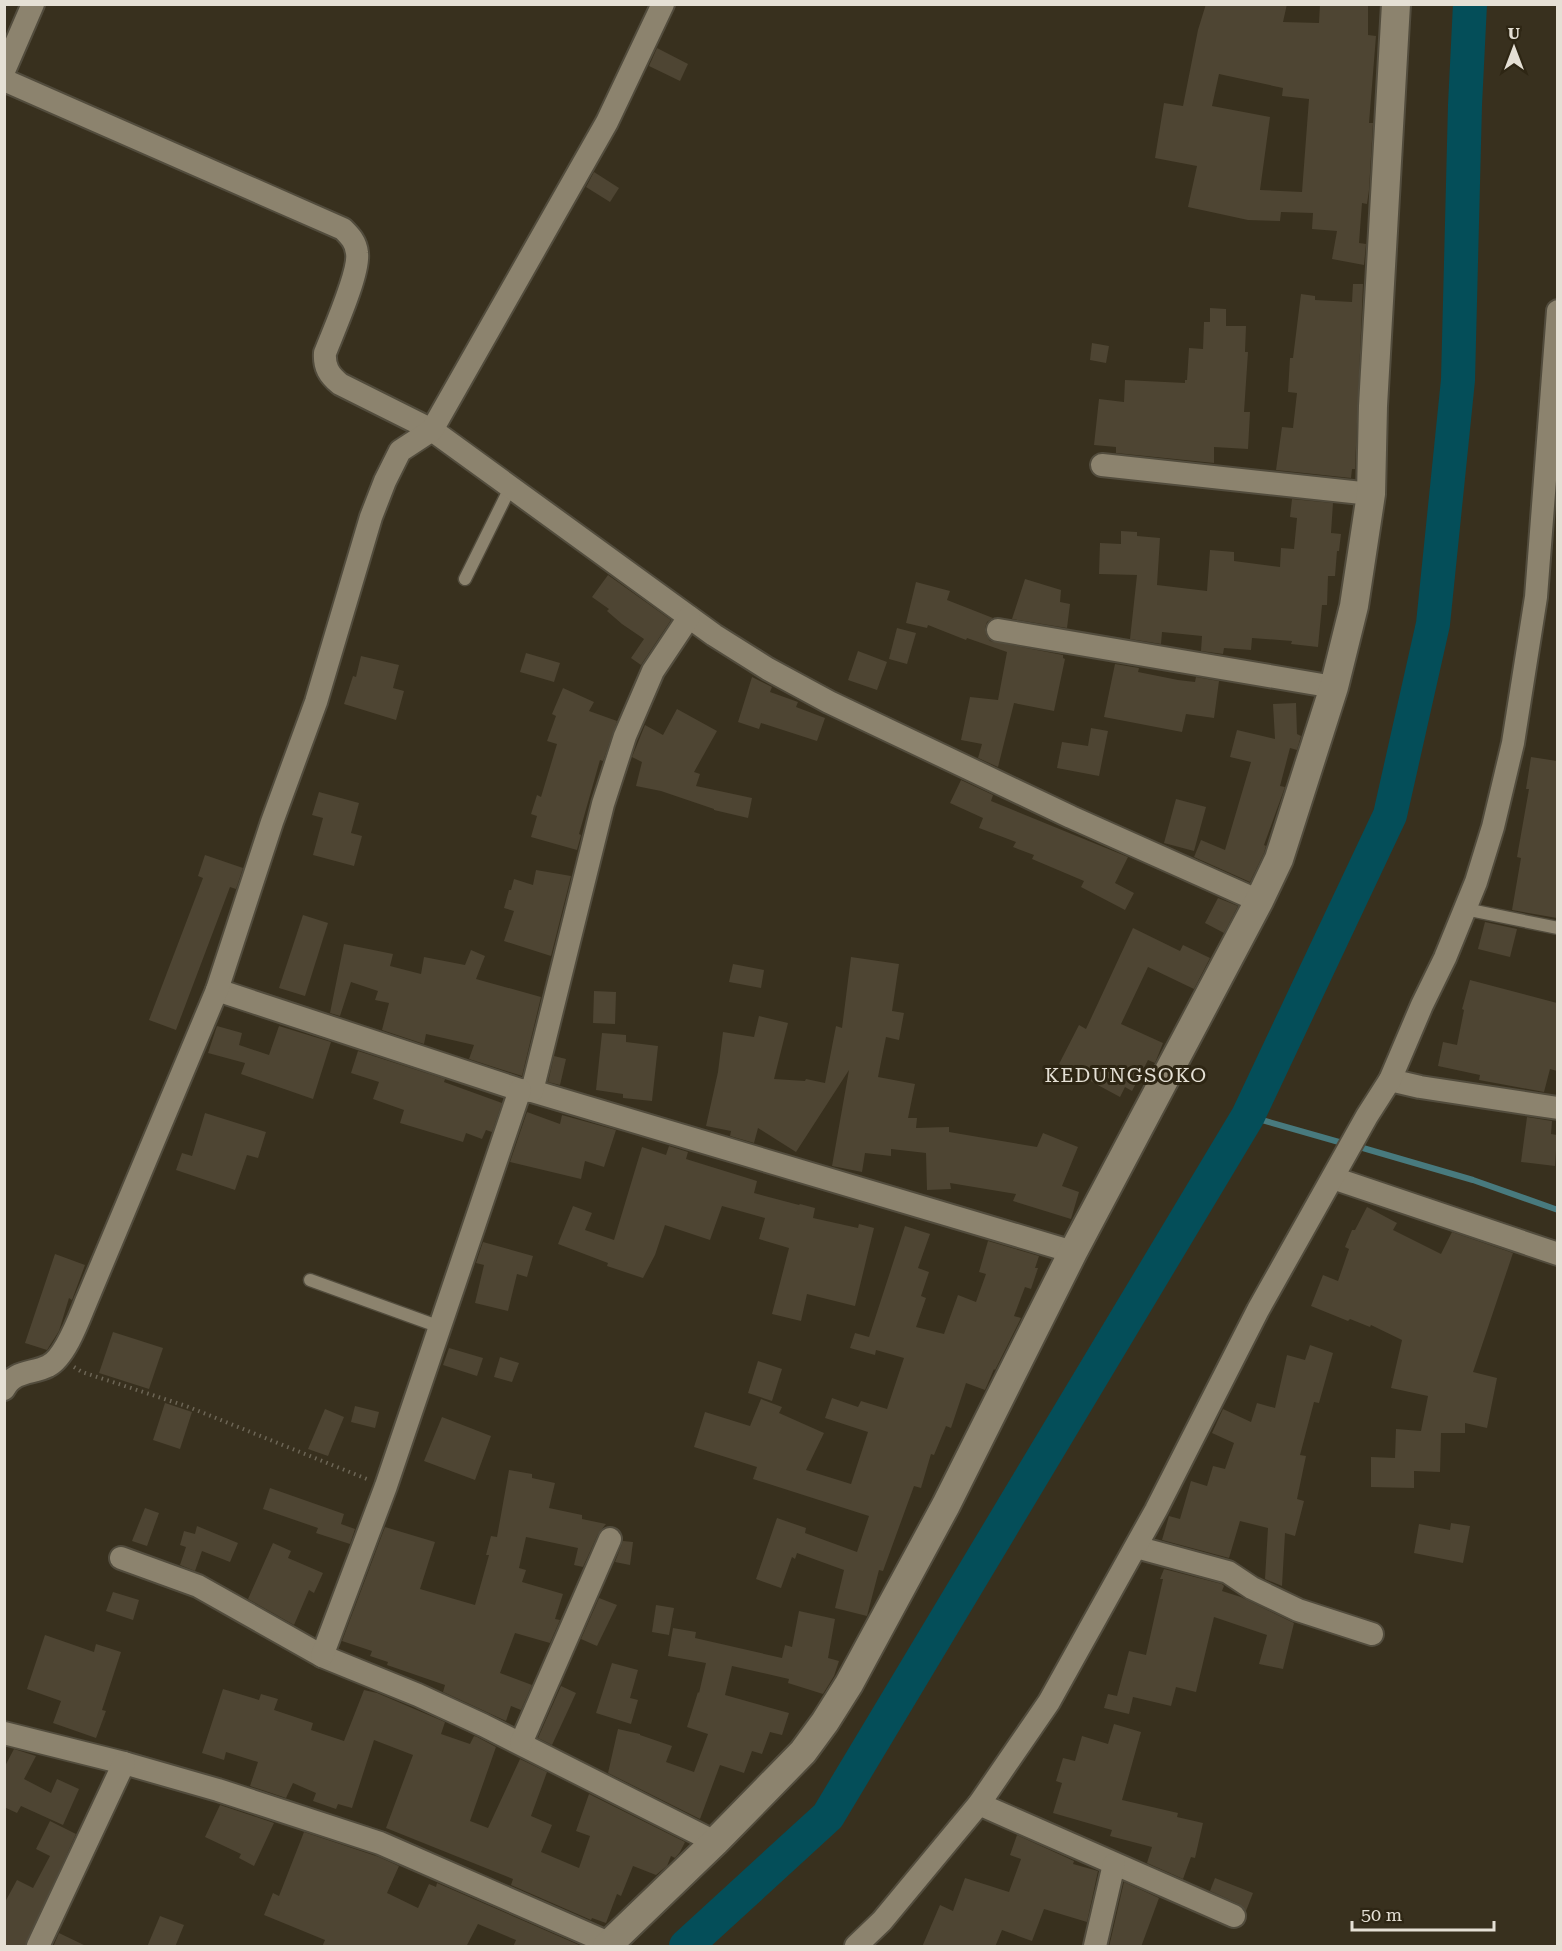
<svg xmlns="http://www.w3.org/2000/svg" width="1562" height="1951" font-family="'Roboto Serif',serif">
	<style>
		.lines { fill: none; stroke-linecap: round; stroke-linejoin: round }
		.stream { stroke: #487a7e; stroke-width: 6 }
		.river { stroke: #044e59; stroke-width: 34 }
		.building { fill: #4e4533; fill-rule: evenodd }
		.service-casing { stroke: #524c3d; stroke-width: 15 }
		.minor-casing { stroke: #524c3d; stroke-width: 26 }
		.tertiary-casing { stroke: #524c3d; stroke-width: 32 }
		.path { stroke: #6d6656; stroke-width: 4; stroke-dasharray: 1.5 4.5; stroke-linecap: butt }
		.service { stroke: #8c836e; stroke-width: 12 }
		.minor { stroke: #8c836e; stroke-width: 22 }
		.tertiary { stroke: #8c836e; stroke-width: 28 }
		.labels { text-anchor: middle; stroke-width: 6; stroke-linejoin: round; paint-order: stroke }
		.quarter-label { font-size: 20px; letter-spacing: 1.5px; fill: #e5e0d5; stroke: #2e2614 }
	</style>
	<rect width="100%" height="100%" fill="#38301e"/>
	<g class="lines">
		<g class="stream">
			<polyline points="1248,1116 1346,1144"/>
			<polyline points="1356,1146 1473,1180 1558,1210"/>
		</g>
		<polyline class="river" points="686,1946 828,1816 1248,1116 1390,815 1433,624 1458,380 1465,105 1470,4"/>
	</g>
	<g class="building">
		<path d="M1206 4H1287L1283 22 1319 23 1320 4H1368V35L1376 36 1369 123H1373L1369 190 1367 204 1362 203 1359 243 1366 244 1364 265 1332 259 1337 231 1312 229 1313 213 1281 212 1280 221 1248 220 1188 207 1197 166 1155 158 1164 103 1183 106 1198 30ZM1219 74 1283 88 1282 96 1309 99 1302 192 1260 190 1270 117 1212 106Z"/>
		<polygon points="657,48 688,64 680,81 649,66"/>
		<polygon points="594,172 619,188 610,202 586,187"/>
		<polygon points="1353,284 1363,284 1355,469 1352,469 1351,478 1276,470 1282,427 1293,428 1297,393 1288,392 1290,358 1293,358 1301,294 1315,296 1315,300 1352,302"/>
		<polygon points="1210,308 1226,309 1226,326 1246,326 1245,352 1248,352 1244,412 1250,412 1248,449 1214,447 1214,463 1116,453 1116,447 1094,445 1099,399 1124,402 1125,380 1185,383 1185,380 1187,380 1189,348 1203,349 1204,322 1210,322"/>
		<polygon points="1092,343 1109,346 1106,363 1090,360"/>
		<polygon points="1292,499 1333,503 1331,533 1341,534 1339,551 1337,551 1335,576 1328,576 1327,605 1322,605 1318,647 1291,644 1292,641 1252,638 1251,650 1224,648 1223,654 1201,651 1202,636 1162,632 1161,644 1130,639 1137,575 1099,574 1100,543 1121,544 1121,531 1137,532 1137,536 1160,538 1157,585 1207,591 1210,550 1234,552 1234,561 1280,567 1281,548 1294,549 1297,518 1290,517"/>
		<polygon points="608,575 671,620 641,665 631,658 644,639 622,624 607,611 609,609 592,597"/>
		<polygon points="1025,579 1061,590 1060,602 1070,604 1067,628 1012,619"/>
		<polygon points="916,582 950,591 947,600 993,618 987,622 985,628 986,635 990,641 1063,655 1063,658 1065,659 1054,711 1014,703 998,767 978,758 982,744 961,740 970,697 998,700 1007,652 967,638 966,640 928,625 927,628 906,623"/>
		<polygon points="897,628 916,633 907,664 889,659"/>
		<polygon points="858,651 887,662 877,690 848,680"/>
		<polygon points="526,653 560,663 554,682 520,672"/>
		<polygon points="361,656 399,665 393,688 404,691 396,720 344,704 353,676 356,677"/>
		<polygon points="1115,664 1139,668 1138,672 1178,680 1195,682 1196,677 1219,681 1214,718 1186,714 1182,732 1104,717"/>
		<polygon points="752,677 772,687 770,692 798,702 796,707 825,718 817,741 761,723 759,729 738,722"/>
		<polygon points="563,688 594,702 589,711 617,721 603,761 600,760 579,834 581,835 577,850 531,837 537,816 531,814 537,795 541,797 557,744 547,741 556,716 552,714"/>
		<polygon points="1296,703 1297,734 1301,736 1297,750 1290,748 1280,786 1285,787 1264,845 1266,846 1264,853 1250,882 1194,857 1201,840 1225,850 1251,762 1230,757 1237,730 1275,739 1273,704"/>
		<polygon points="677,709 717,731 694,772 700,774 696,786 752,798 748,818 714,810 714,809 661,791 636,786 642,762 632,757 645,725 663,735"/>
		<polygon points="1091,728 1108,731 1099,776 1057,768 1062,742 1088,746"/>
		<polygon points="1531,757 1557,761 1557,918 1512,910 1521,858 1517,857 1529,789 1526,789"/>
		<polygon points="961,780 993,795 991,801 1128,857 1115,883 1134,893 1125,910 1081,887 1084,881 1032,859 1034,855 1013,847 1016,842 979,828 983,818 950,803"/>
		<polygon points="319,792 359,803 351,833 362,836 354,866 313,855 323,818 312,815"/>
		<polygon points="1176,799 1206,807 1194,851 1164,843"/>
		<polygon points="205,855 243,868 236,889 230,887 176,1030 149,1020 203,878 198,876"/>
		<polygon points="536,870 571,876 551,956 504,941 514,911 504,908 509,890 511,890 514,879 533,885"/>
		<polygon points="1218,898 1238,906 1224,933 1205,923"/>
		<polygon points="303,915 328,923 305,996 279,988"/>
		<polygon points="1485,922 1517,929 1510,957 1478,949"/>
		<polygon points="1133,928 1180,951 1183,945 1210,958 1194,989 1148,967 1121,1024 1163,1043 1155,1063 1148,1060 1132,1091 1125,1087 1120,1097 1059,1064 1079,1025 1086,1029"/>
		<polygon points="344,944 393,954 390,966 421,974 424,957 465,965 471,950 485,956 476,979 541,997 522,1076 469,1059 474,1045 426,1034 424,1044 382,1030 389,1003 375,1000 378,991 351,982 340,1016 330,1013"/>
		<polygon points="851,957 899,964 892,1011 904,1013 899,1040 886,1037 878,1077 915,1084 908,1118 917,1118 916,1128 949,1127 949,1132 1037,1147 1043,1133 1078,1147 1062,1186 1079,1192 1071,1219 1013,1201 1016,1194 950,1183 951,1189 927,1190 926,1153 891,1149 891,1156 865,1153 862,1172 832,1166 849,1070 796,1152 758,1128 754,1143 730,1136 731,1131 706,1126 718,1072 723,1032 754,1037 759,1016 788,1023 774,1079 805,1081 806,1079 825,1083 836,1026 842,1028"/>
		<polygon points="733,964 764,970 761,988 729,982"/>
		<polygon points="1470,980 1557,1003 1557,1071 1550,1069 1544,1092 1479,1080 1480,1075 1438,1066 1443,1042 1457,1045 1464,1010 1462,1009"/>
		<polygon points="594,991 616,992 615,1024 593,1023"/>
		<polygon points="217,1026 242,1033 239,1045 269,1055 279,1026 331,1042 313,1099 241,1074 245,1063 208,1053"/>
		<polygon points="602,1033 626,1035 626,1042 658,1046 652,1101 623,1098 623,1094 596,1090"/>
		<polygon points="358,1051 445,1079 444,1082 502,1103 492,1132 486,1130 482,1139 466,1133 463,1142 400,1123 404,1110 373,1099 379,1082 351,1073"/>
		<polygon points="554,1056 566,1059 560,1085 548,1082"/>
		<polygon points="527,1112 560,1124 562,1115 616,1130 604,1167 585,1161 581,1179 510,1162"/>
		<polygon points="205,1113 266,1132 258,1158 247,1155 235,1190 176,1170 182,1153 192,1156"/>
		<polygon points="1527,1117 1552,1121 1551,1134 1557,1135 1555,1166 1521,1162"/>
		<polygon points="669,1146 688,1152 686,1159 757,1181 754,1193 799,1205 800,1204 815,1208 813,1218 858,1228 859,1224 874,1228 855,1306 807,1294 801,1321 772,1314 789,1248 759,1239 765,1218 722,1206 710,1240 665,1225 655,1255 643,1278 607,1266 608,1263 558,1244 573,1206 592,1213 585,1230 614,1240 642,1147 666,1155"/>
		<polygon points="1367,1207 1397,1223 1393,1230 1441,1254 1452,1232 1513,1253 1473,1372 1497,1378 1487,1428 1465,1423 1465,1433 1441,1433 1440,1472 1414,1471 1414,1488 1371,1487 1371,1457 1395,1458 1396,1429 1421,1431 1428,1396 1391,1388 1402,1340 1371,1325 1370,1327 1350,1319 1348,1321 1311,1306 1323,1275 1338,1281 1349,1249 1345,1247 1352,1230 1355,1230"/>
		<polygon points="905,1226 930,1234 918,1268 929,1272 921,1296 926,1298 916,1327 944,1334 958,1295 976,1302 986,1274 979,1272 988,1241 1039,1256 1035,1268 1038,1268 1031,1289 1025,1287 1014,1316 1021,1318 995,1370 994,1369 985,1390 966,1383 951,1428 946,1426 934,1455 931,1454 921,1488 914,1486 883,1571 879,1570 867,1616 835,1608 844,1570 797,1553 795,1559 792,1557 781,1588 756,1579 777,1518 806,1528 805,1533 857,1552 869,1516 753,1479 757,1467 694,1447 705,1412 750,1426 761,1399 782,1407 779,1413 824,1433 806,1470 851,1484 868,1432 825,1418 832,1398 858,1407 861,1401 887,1409 904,1358 876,1350 875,1355 850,1348 855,1333 869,1337"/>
		<polygon points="483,1242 533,1256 527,1277 517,1274 508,1311 475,1303 484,1265 476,1263"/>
		<polygon points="55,1254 85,1265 72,1300 69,1298 59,1331 47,1350 25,1343"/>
		<polygon points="113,1332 163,1348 149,1389 99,1373"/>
		<polygon points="1310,1345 1333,1353 1319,1403 1314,1402 1300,1455 1306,1456 1297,1499 1304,1501 1295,1536 1285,1533 1282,1586 1265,1579 1268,1528 1240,1521 1229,1558 1162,1540 1169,1516 1180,1519 1191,1481 1207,1486 1213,1466 1225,1469 1234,1443 1212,1433 1223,1409 1251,1422 1257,1403 1275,1408 1287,1355 1305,1360"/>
		<polygon points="449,1348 483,1358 477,1376 443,1365"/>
		<polygon points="500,1357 519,1363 512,1382 494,1377"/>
		<polygon points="758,1361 782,1369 772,1401 748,1393"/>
		<polygon points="165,1403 192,1412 180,1449 153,1440"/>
		<polygon points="355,1406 379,1412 375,1428 351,1422"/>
		<polygon points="325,1409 344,1417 328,1456 308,1449"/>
		<polygon points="442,1417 491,1436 475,1480 424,1461"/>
		<polygon points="509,1470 532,1474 532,1478 555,1483 549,1508 582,1515 582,1519 606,1524 598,1534 583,1567 574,1565 578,1548 526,1537 519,1568 526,1570 522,1582 563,1594 555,1619 560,1620 550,1643 515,1633 500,1673 532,1685 521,1710 511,1706 506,1721 443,1692 445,1685 387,1665 388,1662 370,1656 372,1651 342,1641 385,1527 435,1542 420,1589 475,1605 489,1555 486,1555 491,1536 497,1537"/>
		<polygon points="270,1488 344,1514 341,1524 355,1529 350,1544 316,1533 318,1528 263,1509"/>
		<polygon points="145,1508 159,1513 147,1546 132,1541"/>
		<polygon points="1451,1523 1470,1526 1463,1563 1414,1553 1419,1524 1450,1530"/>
		<polygon points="197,1526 238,1543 230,1562 202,1551 195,1571 180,1565 186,1547 180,1545 184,1531 195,1534"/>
		<polygon points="623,1541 633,1542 630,1565 615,1562"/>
		<polygon points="273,1543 291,1551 288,1558 323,1573 314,1593 309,1590 294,1625 248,1599"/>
		<polygon points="1164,1569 1222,1584 1224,1586 1222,1591 1241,1597 1294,1623 1283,1669 1259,1664 1267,1635 1214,1617 1196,1692 1176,1687 1171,1706 1133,1697 1129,1714 1104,1708 1108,1694 1117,1696 1129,1651 1146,1655 1163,1579 1160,1579"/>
		<polygon points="113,1592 139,1600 133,1620 106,1611"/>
		<polygon points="599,1598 617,1605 597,1646 581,1639"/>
		<polygon points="656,1605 674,1608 669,1635 652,1632"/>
		<polygon points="799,1611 835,1619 828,1658 839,1661 834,1676 823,1694 788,1683 789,1679 732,1666 725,1695 789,1713 782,1735 770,1732 762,1754 752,1751 744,1773 720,1765 700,1819 608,1773 618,1729 640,1734 640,1735 672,1746 666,1762 694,1772 708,1734 687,1727 698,1692 699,1693 706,1663 668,1656 673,1628 696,1632 695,1638 782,1658 785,1645 792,1647"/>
		<polygon points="45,1635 94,1652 96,1644 121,1652 102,1710 106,1711 96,1738 53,1723 61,1701 27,1689"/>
		<polygon points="612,1663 638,1670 630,1698 638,1700 631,1724 596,1713"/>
		<polygon points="561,1686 576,1693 552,1745 538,1738"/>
		<polygon points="223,1689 259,1700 261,1694 278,1699 274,1710 313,1723 311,1730 344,1741 364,1690 377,1693 445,1722 441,1734 470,1744 474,1736 477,1737 496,1747 470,1821 488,1828 520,1759 547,1772 531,1816 552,1825 541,1852 579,1868 590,1836 576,1831 589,1794 685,1842 680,1852 675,1858 671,1856 667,1866 656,1875 633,1866 621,1896 617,1894 606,1923 592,1918 591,1920 511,1885 513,1879 386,1828 413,1755 374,1740 352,1808 338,1804 336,1809 313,1801 316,1793 293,1783 286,1798 250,1786 258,1762 226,1752 224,1760 202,1753"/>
		<polygon points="1114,1724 1141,1732 1122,1800 1178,1813 1177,1817 1203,1823 1195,1858 1191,1857 1183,1879 1147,1863 1152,1847 1110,1836 1112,1830 1053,1813 1062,1783 1056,1781 1063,1758 1075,1761 1082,1736 1108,1744"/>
		<polygon points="14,1749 36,1756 24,1779 51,1793 57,1779 79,1789 63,1825 21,1806 17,1813 4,1807 4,1768"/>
		<polygon points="220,1805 274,1823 254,1866 239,1858 241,1854 205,1837"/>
		<polygon points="50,1821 76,1834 25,1947 4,1947 4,1904 17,1880 33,1888 50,1856 36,1849"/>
		<polygon points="304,1832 379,1857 399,1866 387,1893 418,1908 429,1884 436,1887 437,1883 579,1945 578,1947 513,1947 516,1940 478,1924 466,1947 322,1947 325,1940 264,1915 273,1893 279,1896"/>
		<polygon points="1017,1835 1074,1861 1073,1864 1098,1871 1087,1922 1044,1909 1032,1941 1002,1930 995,1947 922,1947 940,1905 953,1911 965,1878 1009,1892 1021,1859 1010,1855"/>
		<polygon points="1215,1878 1253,1893 1246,1911 1239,1904 1210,1891"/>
		<polygon points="1124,1882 1159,1898 1141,1947 1109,1947"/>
		<polygon points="160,1916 184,1925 175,1947 147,1947"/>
		<polygon points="59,1933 88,1947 53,1947"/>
	</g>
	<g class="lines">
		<g class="service-casing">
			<g id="service">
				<polyline points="465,579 510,488"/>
				<polyline points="1465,909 1558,928"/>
				<polyline points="310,1280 440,1327"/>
			</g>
		</g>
		<g class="minor-casing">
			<g id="minor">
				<polyline points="4,71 33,4"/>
				<path d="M4 80 343 229C350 236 356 242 357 253 360 272 333 332 325 353 324 367 329 375 340 384L432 430 714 635 768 669 829 702 1071 817 1259 901"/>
				<polyline points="1102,465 1371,494"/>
				<polyline points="998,630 1334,687"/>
				<polyline points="217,990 520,1090 532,1091 1073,1252"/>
				<polyline points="1390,1080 1420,1087 1558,1108"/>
				<polyline points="532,1091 603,804 625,736 653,671 689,617"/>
				<polyline points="1333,1178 1558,1254"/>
				<path d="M4 1389C14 1370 32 1374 48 1366 65 1358 79 1319 86 1302L217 990 272 822 316 702 371 517 385 481 400 451 432 430 607 122 663 4"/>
				<polyline points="1136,1547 1228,1572 1252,1588 1298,1610 1372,1634"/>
				<polyline points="121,1558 198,1586 322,1656 418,1695 483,1725 715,1842"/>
				<polyline points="322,1656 386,1486 520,1090"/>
				<polyline points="4,1733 124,1763 218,1790 380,1843 611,1944"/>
				<polyline points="521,1743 610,1539"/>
				<polyline points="979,1804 1234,1916"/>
				<polyline points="38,1946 124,1763"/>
				<polyline points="856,1946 882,1921 979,1804 1049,1702 1156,1510 1258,1310 1367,1116 1390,1080 1422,1005 1445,958 1476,882 1493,827 1513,743 1536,597 1558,311"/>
				<polyline points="1095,1946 1114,1864"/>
			</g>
		</g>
		<g class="tertiary-casing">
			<polyline id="tertiary" points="607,1946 715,1842 803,1752 825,1722 849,1684 946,1505 1073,1252 1259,901 1279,859 1334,687 1354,606 1371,494 1373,406 1396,4"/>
		</g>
		<polyline class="path" points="74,1367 82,1372 186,1406 367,1479"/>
		<use href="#service" class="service"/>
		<use href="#minor" class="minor"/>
		<use href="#tertiary" class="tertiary"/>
	</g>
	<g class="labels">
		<g class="quarter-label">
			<text x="1126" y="1082">KEDUNGSOKO</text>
		</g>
	</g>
	<rect width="1562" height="1951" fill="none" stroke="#e5e0d5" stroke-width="12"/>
	<g transform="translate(1514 48)" stroke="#2e2614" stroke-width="4.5" paint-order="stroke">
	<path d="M0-4.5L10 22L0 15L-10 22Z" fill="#e5e0d5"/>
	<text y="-9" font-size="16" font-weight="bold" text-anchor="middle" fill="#e5e0d5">U</text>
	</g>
	<path d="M1352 1921v9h142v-9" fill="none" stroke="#e5e0d5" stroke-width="3"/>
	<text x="1361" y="1921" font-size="18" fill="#e5e0d5" stroke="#2e2614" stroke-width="4.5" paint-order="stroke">50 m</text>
</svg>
